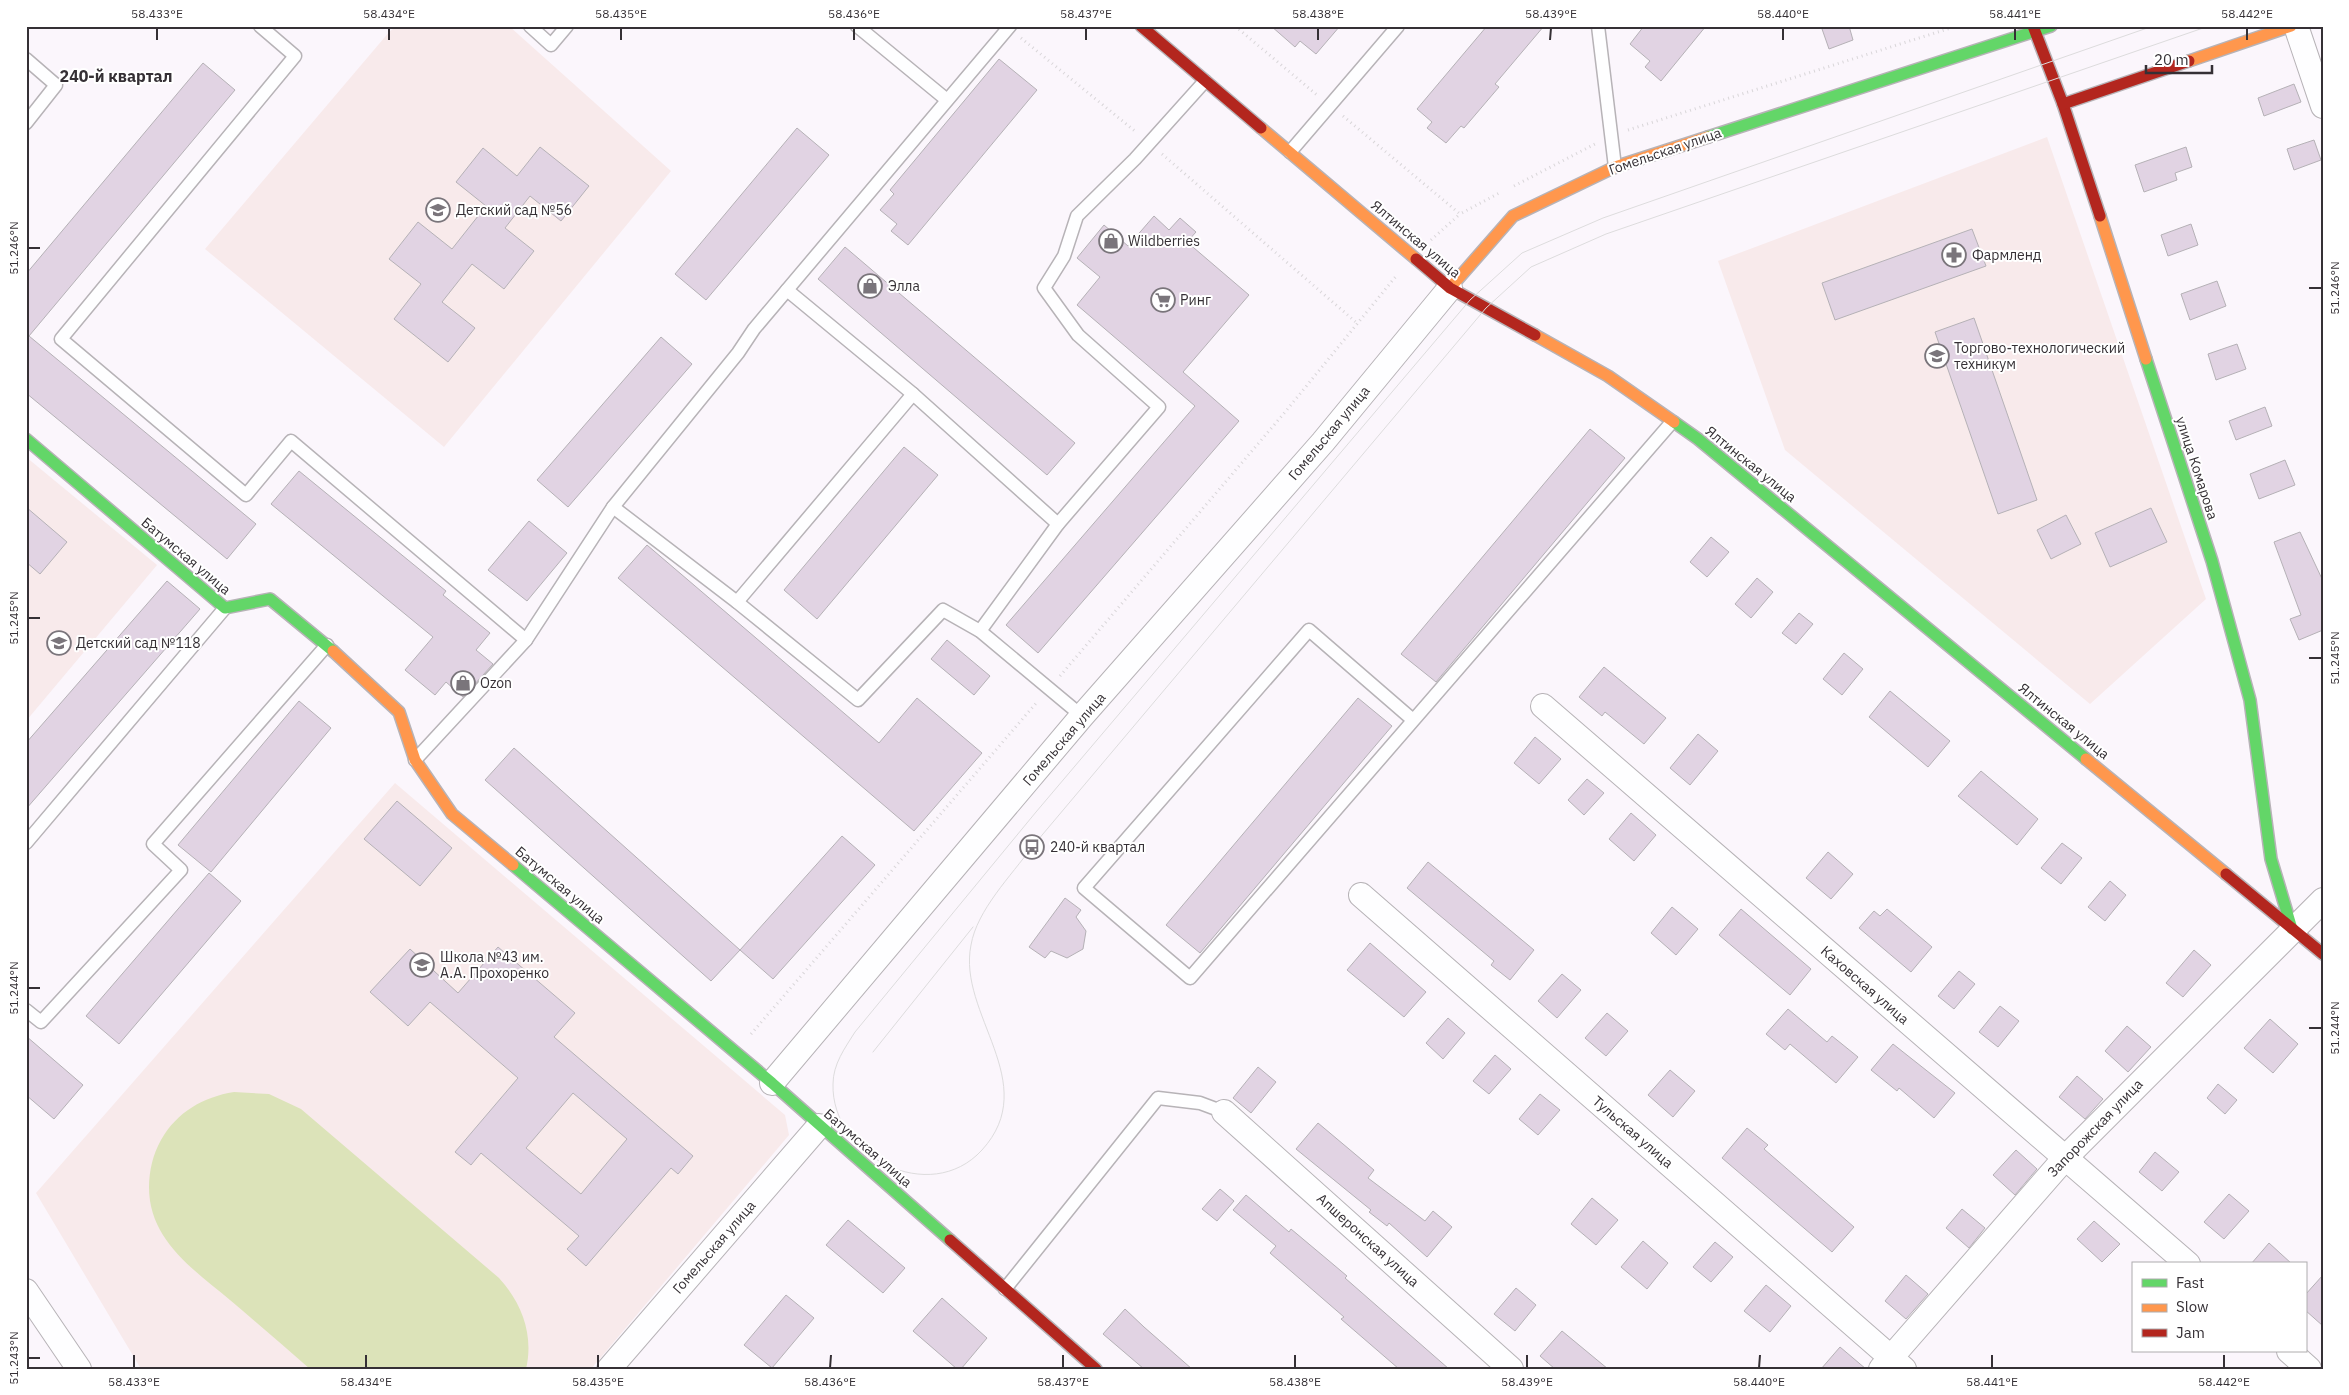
<svg xmlns="http://www.w3.org/2000/svg" width="2349" height="1395" font-family="'IBM Plex Sans',sans-serif">
	<style>
		.education { fill: #f8eaeb }
		.green { fill: #dce3b9 }
		.building { fill: #e1d3e3; stroke: #b5b1b6; fill-rule: evenodd }
		.lines { fill: none; stroke-linecap: round; stroke-linejoin: round }
		.lane-casing { stroke: #b7b3b7; stroke-width: 15 }
		.street-casing { stroke: #b7b3b7; stroke-width: 26 }
		.fast-casing { stroke: #b7b3b7; stroke-width: 14 }
		.slow-casing { stroke: #b7b3b7; stroke-width: 14 }
		.jam-casing { stroke: #b7b3b7; stroke-width: 14 }
		.path { stroke: #d9d6d9; stroke-width: 3; stroke-dasharray: 1 4; stroke-linecap: butt }
		.lane { stroke: #fefeff; stroke-width: 12 }
		.street { stroke: #fefeff; stroke-width: 24 }
		.fast { stroke: #63d668; stroke-width: 11 }
		.slow { stroke: #ff974d; stroke-width: 11 }
		.jam { stroke: #b3261e; stroke-width: 11 }
		.tram { stroke: #dddcdd; stroke-width: 1 }
		.ticks { fill: none; stroke: #353035; stroke-width: 2 }
		.labels { text-anchor: middle; stroke-width: 4; stroke-linejoin: round; paint-order: stroke }
		.street-label { font-size: 14px; fill: #353035; stroke: #fff }
		.poi-label { font-size: 14px; fill: #353035; stroke: #fff; text-anchor: start }
		.quarter-label { font-size: 16px; font-weight: bold; fill: #353035; stroke: #fff }
		.neatline { fill: none; stroke: #353035; stroke-width: 2 }
		.ticks-label { font-size: 12px; text-anchor: middle; fill: #353035 }
	</style>
	<rect width="100%" height="100%" fill="#fbf6fc"/>
	<g class="education">
		<polygon points="398,26 509,26 671,171 444,447 205,249 390,31"/>
		<polygon points="2047,137 2206,599 2090,704 1785,450 1718,261"/>
		<polygon points="26,457 157,565 26,721"/>
		<polygon points="395,783 785,1115 789,1135 591,1369 141,1369 36,1193"/>
	</g>
	<path class="green" d="M234 1092 269 1094 301 1109 499 1278C522 1303 534 1335 526 1369H310C284 1346 257 1323 230 1300 193 1269 149 1240 149 1187 149 1171 153 1154 161 1140 177 1112 203 1097 234 1092Z"/>
	<g class="building">
		<polygon points="1271,26 1340,26 1316,54 1300,41 1295,47"/>
		<polygon points="1487,26 1544,26 1495,84 1499,87 1464,128 1461,126 1446,143 1427,128 1432,122 1417,109"/>
		<polygon points="1644,26 1706,26 1661,81 1645,67 1650,61 1630,44"/>
		<polygon points="1821,26 1849,26 1853,40 1829,49"/>
		<polygon points="999,59 1037,90 908,245 891,231 897,224 880,210 894,194 890,190"/>
		<polygon points="203,63 235,90 29,336 256,524 227,559 26,393 26,274"/>
		<polygon points="2294,84 2301,102 2264,116 2258,98"/>
		<polygon points="797,128 829,155 706,300 675,274"/>
		<polygon points="2314,140 2321,160 2294,170 2287,149"/>
		<polygon points="540,147 589,186 561,221 530,196 505,228 534,251 504,289 472,264 442,302 475,328 448,362 394,319 421,284 389,259 418,222 452,249 486,206 456,182 483,148 517,176"/>
		<polygon points="2186,147 2192,167 2175,173 2177,180 2144,192 2135,165"/>
		<polygon points="1154,216 1169,230 1180,218 1196,232 1187,242 1249,295 1183,372 1239,421 1038,653 1006,625 1195,406 1077,305 1100,277 1077,258 1104,225 1128,246"/>
		<polygon points="2191,224 2198,245 2168,256 2161,235"/>
		<polygon points="1972,229 1986,266 1835,320 1822,283"/>
		<polygon points="845,247 1075,443 1047,475 818,279"/>
		<polygon points="2217,281 2226,306 2190,320 2181,294"/>
		<polygon points="1974,318 2037,500 1998,514 1935,332"/>
		<polygon points="661,337 692,364 568,507 537,480"/>
		<polygon points="2237,344 2246,369 2216,380 2208,354"/>
		<polygon points="2265,407 2272,426 2236,440 2229,421"/>
		<polygon points="1590,429 1625,458 1436,682 1401,654"/>
		<polygon points="904,447 938,475 817,619 784,590"/>
		<polygon points="2285,460 2295,485 2259,499 2250,474"/>
		<polygon points="299,471 446,591 443,595 490,633 476,650 493,664 463,697 446,682 435,695 405,670 433,637 271,504"/>
		<polygon points="26,507 67,542 40,574 26,562"/>
		<polygon points="2151,508 2167,542 2110,567 2095,533"/>
		<polygon points="2066,515 2081,544 2051,559 2037,530"/>
		<polygon points="529,521 567,553 527,601 488,570"/>
		<polygon points="2300,532 2323,581 2323,630 2299,640 2290,619 2301,615 2274,542"/>
		<polygon points="1711,537 1729,552 1707,577 1690,562"/>
		<polygon points="647,545 879,743 917,698 982,753 914,831 618,578"/>
		<polygon points="1757,578 1773,592 1751,618 1735,604"/>
		<polygon points="167,581 200,609 26,809 26,743"/>
		<polygon points="1799,613 1813,624 1796,644 1782,633"/>
		<polygon points="947,640 990,676 974,695 931,659"/>
		<polygon points="1844,653 1863,669 1842,695 1823,679"/>
		<polygon points="1604,667 1666,718 1644,744 1605,712 1602,716 1579,697"/>
		<polygon points="1890,691 1950,741 1928,767 1869,717"/>
		<polygon points="1358,698 1392,726 1200,953 1166,925"/>
		<polygon points="299,701 331,728 211,872 178,845"/>
		<polygon points="1698,734 1718,751 1690,785 1670,768"/>
		<polygon points="1535,737 1561,759 1539,784 1514,763"/>
		<polygon points="514,748 740,950 711,981 485,780"/>
		<polygon points="1981,771 2038,819 2017,845 1958,796"/>
		<polygon points="1587,779 1604,793 1584,815 1568,800"/>
		<polygon points="397,801 452,848 420,886 364,839"/>
		<polygon points="1631,813 1656,835 1634,861 1609,839"/>
		<polygon points="842,836 875,865 773,979 740,950"/>
		<polygon points="2062,843 2082,858 2061,884 2041,868"/>
		<polygon points="1828,852 1853,874 1831,899 1806,878"/>
		<polygon points="1428,862 1534,950 1510,980 1491,965 1494,961 1407,888"/>
		<polygon points="209,873 241,901 119,1044 86,1016"/>
		<polygon points="2110,881 2126,895 2105,921 2088,907"/>
		<polygon points="1065,898 1081,910 1076,917 1086,931 1083,949 1067,958 1051,951 1045,958 1029,947"/>
		<polygon points="1672,907 1698,929 1676,955 1651,933"/>
		<polygon points="1741,909 1811,969 1790,995 1719,935"/>
		<polygon points="1887,909 1932,947 1911,972 1859,928 1874,911 1880,916"/>
		<polygon points="1370,943 1426,992 1404,1017 1347,970"/>
		<path d="M498 947 575 1013 554 1037 693 1156 678 1174 671 1168 586 1266 567 1249 579 1236 481 1153 471 1165 455 1152 518 1078 430 1002 408 1026 370 992 410 949 458 993ZM573 1093 627 1139 581 1194 526 1148Z"/>
		<polygon points="2194,950 2211,965 2183,997 2166,983"/>
		<polygon points="1959,971 1975,984 1954,1009 1938,996"/>
		<polygon points="1562,974 1581,990 1557,1018 1538,1001"/>
		<polygon points="2000,1006 2019,1021 1998,1047 1979,1032"/>
		<polygon points="1788,1009 1827,1042 1832,1036 1858,1057 1836,1083 1790,1044 1785,1050 1766,1034"/>
		<polygon points="1607,1013 1628,1031 1606,1056 1585,1038"/>
		<polygon points="1448,1018 1465,1033 1443,1059 1426,1043"/>
		<polygon points="2270,1019 2298,1044 2273,1073 2244,1048"/>
		<polygon points="2127,1026 2151,1047 2128,1072 2105,1051"/>
		<polygon points="26,1036 83,1085 54,1119 26,1095"/>
		<polygon points="1893,1044 1955,1093 1934,1118 1899,1088 1897,1091 1871,1070"/>
		<polygon points="1495,1055 1511,1069 1489,1094 1473,1081"/>
		<polygon points="1258,1067 1276,1082 1251,1113 1233,1098"/>
		<polygon points="1670,1070 1695,1091 1673,1117 1648,1095"/>
		<polygon points="2077,1076 2103,1099 2085,1119 2059,1097"/>
		<polygon points="2218,1084 2237,1100 2225,1114 2207,1098"/>
		<polygon points="1540,1094 1560,1110 1538,1135 1519,1119"/>
		<polygon points="1318,1123 1374,1170 1368,1178 1425,1221 1433,1211 1452,1227 1427,1257 1389,1223 1387,1226 1369,1212 1371,1210 1296,1149"/>
		<polygon points="1747,1128 1768,1145 1764,1149 1854,1227 1832,1252 1722,1158"/>
		<polygon points="2016,1150 2037,1169 2015,1195 1993,1175"/>
		<polygon points="2155,1152 2179,1172 2162,1191 2139,1172"/>
		<polygon points="1220,1189 1234,1201 1217,1221 1202,1209"/>
		<polygon points="2229,1194 2249,1211 2224,1239 2204,1222"/>
		<polygon points="1246,1195 1289,1232 1291,1229 1328,1260 1347,1276 1345,1278 1449,1369 1399,1369 1341,1319 1344,1317 1270,1253 1276,1246 1233,1210"/>
		<polygon points="1592,1198 1618,1220 1596,1245 1571,1224"/>
		<polygon points="1962,1209 1985,1228 1969,1248 1946,1228"/>
		<polygon points="848,1220 905,1268 883,1293 826,1245"/>
		<polygon points="2094,1221 2120,1244 2102,1262 2077,1239"/>
		<polygon points="1643,1241 1668,1263 1647,1289 1621,1267"/>
		<polygon points="1715,1242 1733,1257 1711,1282 1693,1267"/>
		<polygon points="2269,1243 2292,1264 2251,1264"/>
		<polygon points="1906,1275 1928,1294 1906,1319 1885,1301"/>
		<polygon points="2323,1275 2323,1326 2305,1310 2305,1295"/>
		<polygon points="1766,1285 1791,1306 1770,1332 1744,1311"/>
		<polygon points="1516,1288 1536,1305 1515,1331 1494,1314"/>
		<polygon points="786,1295 814,1318 772,1368 744,1345"/>
		<polygon points="942,1298 987,1338 961,1369 957,1369 913,1331"/>
		<polygon points="1125,1309 1144,1327 1192,1369 1144,1369 1103,1334"/>
		<polygon points="1562,1331 1608,1369 1555,1369 1540,1356"/>
		<polygon points="1840,1347 1866,1369 1821,1369"/>
	</g>
	<g class="lines">
		<g class="lane-casing">
			<g id="lane">
				<polyline points="260,26 295,56 61,339 246,495 291,441 526,640"/>
				<polyline points="530,26 551,45 567,26"/>
				<polyline points="857,26 947,100"/>
				<polyline points="1598,26 1615,167"/>
				<polyline points="26,59 56,85 26,123"/>
				<polyline points="1290,152 1398,26"/>
				<polyline points="787,290 913,394 1058,524"/>
				<polyline points="613,507 737,602 858,700 943,610 980,631 1082,716"/>
				<polyline points="737,602 913,394"/>
				<polyline points="980,631 1058,524 1159,407 1078,335 1044,288 1064,256 1077,216 1135,159 1205,81"/>
				<polyline points="1413,720 1309,630 1084,888 1190,978 1672,422"/>
				<polyline points="415,760 526,640 613,507 738,353 754,329 1010,26"/>
				<polyline points="26,843 225,608"/>
				<polyline points="26,1010 41,1022 181,870 153,844 327,645"/>
				<polyline points="1005,1289 1158,1098 1200,1103 1224,1112"/>
			</g>
		</g>
		<g class="street-casing">
			<g id="street">
				<polyline points="2296,26 2323,106"/>
				<polyline points="1543,706 2188,1264"/>
				<polyline points="1361,895 1904,1369"/>
				<polyline points="772,1083 1082,716 1323,442 1450,288"/>
				<polyline points="1224,1112 1511,1369"/>
				<polyline points="26,1291 79,1369"/>
				<polyline points="2289,1351 2309,1369"/>
				<polyline points="609,1369 819,1126"/>
				<polyline points="1881,1369 2065,1158 2323,900"/>
			</g>
		</g>
		<g class="fast-casing">
			<g id="fast">
				<polyline points="1708,137 2051,26"/>
				<polyline points="2146,359 2212,561 2250,700 2271,859 2292,929"/>
				<polyline points="1674,422 1698,439 2086,759"/>
				<polyline points="26,439 225,608 270,599 333,651"/>
				<polyline points="513,865 772,1083 950,1240"/>
			</g>
		</g>
		<g class="slow-casing">
			<g id="slow">
				<polyline points="2189,61 2291,26"/>
				<polyline points="1261,128 1416,259"/>
				<polyline points="2100,216 2146,359"/>
				<polyline points="1450,288 1513,216 1615,167 1708,137"/>
				<polyline points="1535,335 1608,376 1674,422"/>
				<polyline points="333,651 399,712 415,760 452,814 513,865"/>
				<polyline points="2086,759 2226,874"/>
			</g>
		</g>
		<g class="jam-casing">
			<g id="jam">
				<polyline points="1141,26 1261,128"/>
				<polyline points="2033,26 2063,104 2100,216"/>
				<polyline points="2063,104 2189,61"/>
				<polyline points="1416,259 1450,288 1535,335"/>
				<polyline points="2226,874 2323,954"/>
				<polyline points="950,1240 1096,1369"/>
			</g>
		</g>
		<g class="path">
			<polyline points="1235,26 1317,95"/>
			<polyline points="1021,38 1136,132"/>
			<polyline points="1343,116 1460,214 1501,192"/>
			<polyline points="1628,130 1957,26"/>
			<polyline points="1162,154 1358,324"/>
			<polyline points="1514,186 1595,144"/>
			<polyline points="1431,240 1460,214"/>
			<polyline points="1060,676 1286,411 1397,275"/>
			<polyline points="751,1034 1038,701"/>
		</g>
		<use href="#lane" class="lane"/>
		<use href="#street" class="street"/>
		<use href="#fast" class="fast"/>
		<use href="#slow" class="slow"/>
		<use href="#jam" class="jam"/>
		<g class="tram">
			<path d="M2153 26 1603 218 1522 253 1470 300 1036 812 855 1032C845 1048 833 1064 833 1084 831 1156 930 1207 982 1150 1043 1083 957 1014 971 945 977 910 1011 876 1032 847L1486 308 1531 267 1606 234 2209 26"/>
			<polyline points="873,1052 973,927"/>
		</g>
	</g>
	<path class="ticks" d="M157 40V28M389 40V28M621 40V28M854 40V28M1086 40V28M1318 40V28M1550 40 1551 28M1783 40V28M2015 40V28M2247 40V28M28 248H40M2309 288H2322M28 618H40M2309 658H2322M28 988H40M2309 1028H2322M28 1358H40M134 1368V1355M366 1368V1355M598 1368V1355M830 1368 831 1355M1063 1368V1355M1295 1368V1355M1527 1368V1355M1759 1368 1760 1355M1992 1368V1355M2224 1368V1355"/>
	<defs>
		<g id="school-ring" transform="scale(1.25)"><circle r="9.5" fill="#fff" stroke="#7a757b" stroke-width="1.5"/><path d="M0-5L7-2L0 1L-7-2ZM-4 1L0 2.5L4 1V4Q0 6-4 4Z" fill="#7a757b"/></g>
		<g id="shop-ring" transform="scale(1.25)"><circle r="9.5" fill="#fff" stroke="#7a757b" stroke-width="1.5"/><path d="M-5-2.5h2.3a2.7 3.5 0 0 1 5.4 0H5L5.5 6h-11ZM-1.5-2.5h3a1.5 2.3 0 0 0-3 0Z" fill="#7a757b"/></g>
		<g id="pharmacy-ring" transform="scale(1.25)"><circle r="9.5" fill="#fff" stroke="#7a757b" stroke-width="1.5"/><path d="M-2-6h4v4h4v4h-4v4h-4v-4h-4v-4h4Z" fill="#7a757b"/></g>
		<g id="supermarket-ring" transform="scale(1.25)"><circle r="9.5" fill="#fff" stroke="#7a757b" stroke-width="1.5"/><path d="M-6-5.5h2.5l.6 2H6L4.5 2H-2.5L-4.4-4H-6ZM-1.5 3.2a1.3 1.3 0 1 0 .1 0ZM3 3.2a1.3 1.3 0 1 0 .1 0Z" fill="#7a757b"/></g>
		<g id="university-ring" transform="scale(1.25)"><circle r="9.5" fill="#fff" stroke="#7a757b" stroke-width="1.5"/><path d="M0-5L7-2L0 1L-7-2ZM-4 1L0 2.5L4 1V4Q0 6-4 4Z" fill="#7a757b"/></g>
		<g id="bus-ring" transform="scale(1.25)"><circle r="9.5" fill="#fff" stroke="#7a757b" stroke-width="1.5"/><path d="M-5-6H5V4H4V6H2V4H-2V6H-4V4H-5ZM-3.5-4V0h7V-4ZM-3.5 1.2v1.5H-2V1.2ZM2 1.2v1.5H3.5V1.2Z" fill="#7a757b"/></g>
	</defs>
	<g fill-rule="evenodd">
		<use href="#school-ring" x="438" y="210"/>
		<use href="#shop-ring" x="1111" y="241"/>
		<use href="#pharmacy-ring" x="1954" y="255"/>
		<use href="#shop-ring" x="870" y="286"/>
		<use href="#supermarket-ring" x="1163" y="300"/>
		<use href="#university-ring" x="1937" y="356"/>
		<use href="#school-ring" x="59" y="643"/>
		<use href="#shop-ring" x="463" y="683"/>
		<use href="#bus-ring" x="1032" y="847"/>
		<use href="#school-ring" x="422" y="965"/>
	</g>
	<g class="labels">
		<g class="street-label">
			<text transform="translate(1665 151) rotate(-19)" y="5">Гомельская улица</text>
			<text transform="translate(1416 239) rotate(40)" y="5">Ялтинская улица</text>
			<text transform="translate(1329 433) rotate(-50)" y="5">Гомельская улица</text>
			<text transform="translate(1751 464) rotate(39)" y="5">Ялтинская улица</text>
			<text transform="translate(2197 468) rotate(72)" y="5">улица Комарова</text>
			<text transform="translate(186 556) rotate(40)" y="5">Батумская улица</text>
			<text transform="translate(2064 721) rotate(39)" y="5">Ялтинская улица</text>
			<text transform="translate(1064 739) rotate(-49)" y="5">Гомельская улица</text>
			<text transform="translate(560 885) rotate(40)" y="5">Батумская улица</text>
			<text transform="translate(1865 985) rotate(41)" y="5">Каховская улица</text>
			<text transform="translate(2095 1128) rotate(-46)" y="5">Запорожская улица</text>
			<text transform="translate(1633 1132) rotate(41)" y="5">Тульская улица</text>
			<text transform="translate(868 1148) rotate(41)" y="5">Батумская улица</text>
			<text transform="translate(1368 1240) rotate(42)" y="5">Апшеронская улица</text>
			<text transform="translate(714 1247) rotate(-49)" y="5">Гомельская улица</text>
		</g>
		<g class="poi-label">
			<text x="456" y="215">Детский сад №56</text>
			<text x="1128" y="246">Wildberries</text>
			<text x="1972" y="260">Фармленд</text>
			<text x="888" y="291">Элла</text>
			<text x="1180" y="305">Ринг</text>
			<text x="1954" y="353">Торгово-технологический<tspan x="1954" dy="16">техникум</tspan></text>
			<text x="76" y="648">Детский сад №118</text>
			<text x="480" y="688">Ozon</text>
			<text x="1050" y="852">240-й квартал</text>
			<text x="440" y="962">Школа №43 им.<tspan x="440" dy="16">А.А. Прохоренко</tspan></text>
		</g>
		<g class="quarter-label">
			<text x="116" y="82">240-й квартал</text>
		</g>
	</g>
	<rect width="2349" height="1395" fill="none" stroke="#ffffff" stroke-width="55"/>
	<rect x="2132" y="1262" width="175" height="90" fill="#ffffff" stroke="#aeacae"/>
	<rect x="2142" y="1279" width="25" height="8" fill="#63d668" stroke="#aeacae"/>
	<text x="2176" y="1288" font-size="15" fill="#353035">Fast</text>
	<rect x="2142" y="1304" width="25" height="8" fill="#ff974d" stroke="#aeacae"/>
	<text x="2176" y="1312" font-size="15" fill="#353035">Slow</text>
	<rect x="2142" y="1329" width="25" height="8" fill="#b3261e" stroke="#aeacae"/>
	<text x="2176" y="1338" font-size="15" fill="#353035">Jam</text>
	<path d="M2146 65v8h66v-8" fill="none" stroke="#353035" stroke-width="2.5"/>
	<text x="2154" y="65" font-size="15" fill="#353035" stroke="#ffffff" stroke-width="4" paint-order="stroke">20 m</text>
	<rect x="28" y="28" width="2294" height="1340" class="neatline"/>
	<g class="ticks-label">
		<text x="157" y="18">58.433°E</text>
		<text x="389" y="18">58.434°E</text>
		<text x="621" y="18">58.435°E</text>
		<text x="854" y="18">58.436°E</text>
		<text x="1086" y="18">58.437°E</text>
		<text x="1318" y="18">58.438°E</text>
		<text x="1551" y="18">58.439°E</text>
		<text x="1783" y="18">58.440°E</text>
		<text x="2015" y="18">58.441°E</text>
		<text x="2247" y="18">58.442°E</text>
		<text transform="translate(14 248) rotate(-90)" y="4">51.246°N</text>
		<text transform="translate(2335 288) rotate(-90)" y="4">51.246°N</text>
		<text transform="translate(14 618) rotate(-90)" y="4">51.245°N</text>
		<text transform="translate(2335 658) rotate(-90)" y="4">51.245°N</text>
		<text transform="translate(14 988) rotate(-90)" y="4">51.244°N</text>
		<text transform="translate(2335 1028) rotate(-90)" y="4">51.244°N</text>
		<text transform="translate(14 1358) rotate(-90)" y="4">51.243°N</text>
		<text x="134" y="1386">58.433°E</text>
		<text x="366" y="1386">58.434°E</text>
		<text x="598" y="1386">58.435°E</text>
		<text x="830" y="1386">58.436°E</text>
		<text x="1063" y="1386">58.437°E</text>
		<text x="1295" y="1386">58.438°E</text>
		<text x="1527" y="1386">58.439°E</text>
		<text x="1759" y="1386">58.440°E</text>
		<text x="1992" y="1386">58.441°E</text>
		<text x="2224" y="1386">58.442°E</text>
	</g>
</svg>
